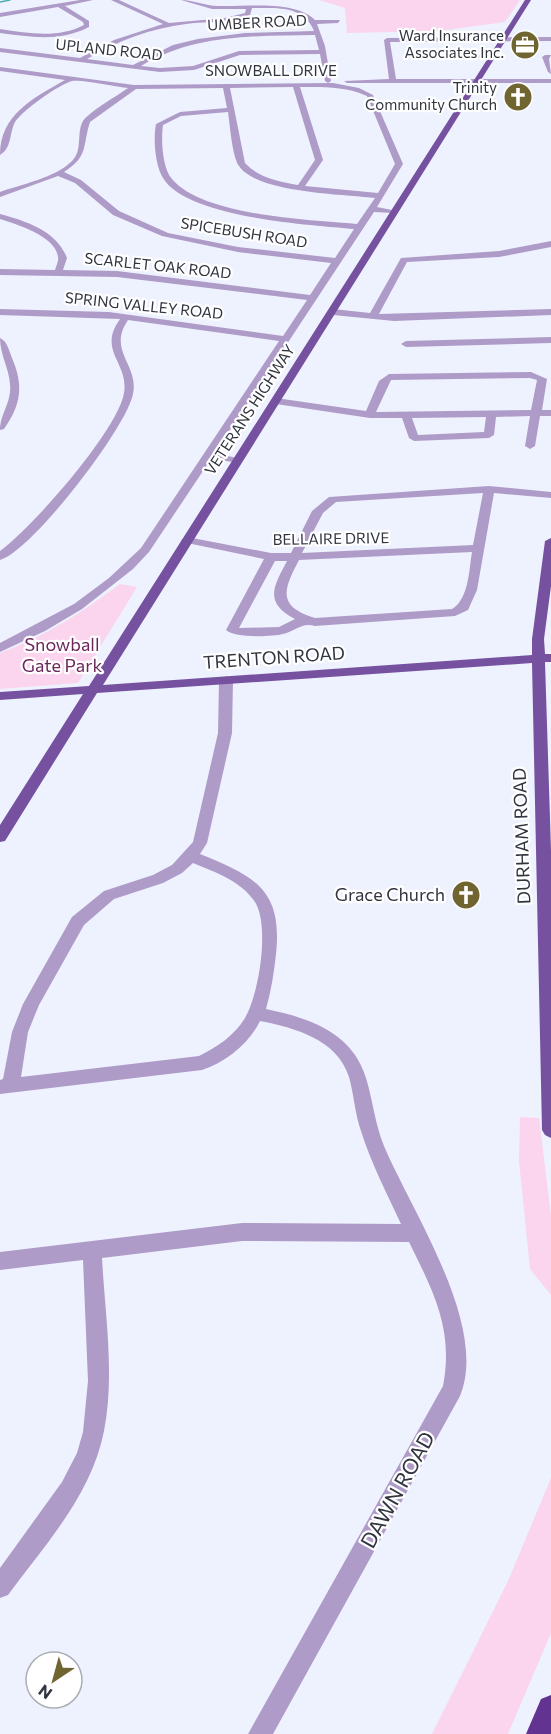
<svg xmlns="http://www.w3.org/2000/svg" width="551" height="1734" font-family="Commissioner,sans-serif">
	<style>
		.green { fill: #fad5ed }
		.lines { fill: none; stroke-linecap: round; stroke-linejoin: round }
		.stream { stroke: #4faeb3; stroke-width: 1.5 }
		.minor { fill: #af9bc8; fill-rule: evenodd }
		.major { fill: #7651a0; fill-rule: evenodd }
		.highway { fill: #633391; fill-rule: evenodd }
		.labels { text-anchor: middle; stroke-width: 4.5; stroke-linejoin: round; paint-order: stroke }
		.far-street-label { font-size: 15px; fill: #313540; stroke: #fff }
		.far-poi-label { font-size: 15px; fill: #313540; stroke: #fff; text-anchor: end }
		.park-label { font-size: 18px; fill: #6c265a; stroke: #fff }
		.street-label { font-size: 18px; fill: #313540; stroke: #fff }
		.poi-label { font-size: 18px; fill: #313540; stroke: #fff; text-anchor: end }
		.near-street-label { font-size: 21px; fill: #313540; stroke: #fff }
	</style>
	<rect width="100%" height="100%" fill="#eef2fe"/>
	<g class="green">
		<polygon points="319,0 520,0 505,22 440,31 347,33 345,8"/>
		<path d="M120 584 137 587 78 683 0 689V653C44 637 83 612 120 584Z"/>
		<polygon points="520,1117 539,1118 551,1216 551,1295 530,1269 519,1161"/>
		<polygon points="551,1478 551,1633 508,1734 432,1734 508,1581"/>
	</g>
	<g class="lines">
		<polyline class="stream" points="0,2 10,0"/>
		<g class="minor">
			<path d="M80 0H93L65 6 89 21V27C60 42 31 37 0 33V29C29 33 57 39 84 25L83 22 58 7 0 17V13Z"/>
			<path d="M111 0H119L169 23 225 18 245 13 246 9H212L181 0C194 0 205 6 218 6 246 7 295 0 315 20H340L338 23 317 24 325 46 331 81 328 83 325 81 320 54 240 55 194 70 160 72 0 52V48L80 58 114 40 163 24ZM252 8C277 8 304 5 314 31L245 33 198 39 173 45 133 65 87 59C117 41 152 28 186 24 208 21 229 24 250 15ZM315 35 319 50 239 51 193 66 160 68 141 66C194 34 255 36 315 35Z"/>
			<polygon points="551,37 551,41 390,42 396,79 551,79 551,83 347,83 344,81 389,79 384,40 387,38"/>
			<polygon points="454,55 492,55 495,57 452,58"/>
			<polygon points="545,55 551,55 549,59 551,74 548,72 542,57"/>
			<path d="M0 67 134 85 333 83 359 88 373 95 403 164 377 207 397 211 393 213 374 212 215 453 241 459V463L211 459 149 552 133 569 82 609 45 631 0 652V643L74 604 109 578 141 548 279 341 128 320C107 351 139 364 133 394 127 427 32 551 0 560V551C32 528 118 430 124 393 129 362 97 351 120 319L0 315V309L109 312 283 336 307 300 117 277 0 275V269L55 270C56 266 59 261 58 257 56 236 16 224 0 219V214C26 221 57 231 67 258L63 270 117 271 310 295 331 263 238 252 162 236 113 215 75 183 58 176 0 197V192C22 184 55 178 72 161 83 150 76 133 83 121 90 111 117 96 128 88 117 87 80 79 72 81 58 85 23 110 15 122 9 134 12 148 0 155 0 114 34 98 65 80L0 71ZM293 87 315 160 298 185C278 181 259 178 245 163L230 88ZM300 87C323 87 345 86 367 96L395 164 378 193 305 186 323 160ZM223 88 227 108 180 112 156 124C153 139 155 165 163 178 187 218 311 225 354 229L335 258 238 247 168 233 119 211 81 180 64 172C89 156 82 147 90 122L136 89ZM228 112C230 125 232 156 239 166 257 193 344 194 375 198L357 224C310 220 203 216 172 179 162 168 161 139 163 125L181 116Z"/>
			<polygon points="551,241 551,247 499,257 407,262 379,314 551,309 551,315 394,321 333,315 328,312 333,309 370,313 401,258 499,251"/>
			<polygon points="551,337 551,343 406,347 401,344 406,341"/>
			<path d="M0 338C7 341 9 350 12 358 24 386 21 405 4 429L0 430C0 414 12 402 10 384 9 368 0 355 0 338Z"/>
			<path d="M531 372 547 379 542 410H551V416H540L535 446 530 449 525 446 530 416 496 417 494 435 489 438 414 441 409 438 402 418H370L276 404 271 401 276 398 366 411 379 381 389 374ZM530 378 537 380 531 410 376 412 391 380ZM486 417 484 432 418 435 412 418Z"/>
			<path d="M489 486 551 492V498L494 493 477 590 468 610 455 616 315 626C302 622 296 631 283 634 271 637 234 638 226 630L264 559 187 543 181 540 187 537 271 553H291L312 511 329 497ZM483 493 473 545 302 553 323 513 336 502ZM472 552C469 569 469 599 452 609L315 618C276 606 284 589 299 560ZM275 561H287C274 586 263 602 295 619L279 627 239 628Z"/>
			<path d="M226 676 233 680 232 733 207 843 200 854C254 876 283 889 276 954 274 973 271 991 266 1009 309 1018 352 1032 366 1078 373 1101 375 1124 384 1146 412 1212 489 1326 460 1396L273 1734H248L443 1386C454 1329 433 1291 409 1242L242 1241 102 1258C105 1315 115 1374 104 1431 92 1494 45 1545 8 1595L0 1598V1568L62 1482 77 1453 83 1432 88 1381 83 1260 0 1270V1252L242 1223 401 1224C387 1194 371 1163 361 1131 355 1114 354 1095 349 1077 337 1039 295 1028 260 1021 249 1044 226 1062 202 1070L0 1094V1080L3 1079 12 1032 23 1004 72 917 104 891 153 875 172 865 193 842 218 733 219 680ZM193 863C215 872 241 881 255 902 270 926 259 994 245 1018 234 1036 217 1047 199 1056L21 1077 28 1032 39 1005 84 925 114 899 163 883 182 873Z"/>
		</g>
		<polygon class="major" points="525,0 531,0 103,685 532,655 532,639 545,541 551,538 551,586 544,639 545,654 551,654 551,662 545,662 551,850 551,1138 545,1135 542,1130 532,663 97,693 5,841 0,842 0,825 83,694 0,700 0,692 89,686"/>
		<polygon class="highway" points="551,1695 551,1734 526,1734 541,1699"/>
	</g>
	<defs>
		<g id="office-disc" transform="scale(1.5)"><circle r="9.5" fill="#706431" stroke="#fff"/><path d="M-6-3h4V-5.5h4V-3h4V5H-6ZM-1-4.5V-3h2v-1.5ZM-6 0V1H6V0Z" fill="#fff"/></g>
		<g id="church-disc" transform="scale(1.5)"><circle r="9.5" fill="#706431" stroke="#fff"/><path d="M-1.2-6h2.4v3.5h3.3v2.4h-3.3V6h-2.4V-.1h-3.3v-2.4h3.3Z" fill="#fff"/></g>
	</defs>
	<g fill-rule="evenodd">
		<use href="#office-disc" x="525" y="45"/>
		<use href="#church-disc" x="518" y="97"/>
		<use href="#church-disc" x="466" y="895"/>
	</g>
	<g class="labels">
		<g class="far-street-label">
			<text transform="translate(257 23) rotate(-3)" y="5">UMBER ROAD</text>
			<text transform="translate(109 50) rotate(6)" y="5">UPLAND ROAD</text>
			<text x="271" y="76">SNOWBALL DRIVE</text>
			<text transform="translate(244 233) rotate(9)" y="5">SPICEBUSH ROAD</text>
			<text transform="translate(158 266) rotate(6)" y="5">SCARLET OAK ROAD</text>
			<text transform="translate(144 306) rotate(6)" y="5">SPRING VALLEY ROAD</text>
			<text transform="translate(250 410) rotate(-57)" y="5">VETERANS HIGHWAY</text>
			<text transform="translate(331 539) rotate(-1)" y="5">BELLAIRE DRIVE</text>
		</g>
		<g class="far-poi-label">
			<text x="504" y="41">Ward Insurance<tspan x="504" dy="17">Associates Inc.</tspan></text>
			<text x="497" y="93">Trinity<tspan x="497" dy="17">Community Church</tspan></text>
		</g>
		<g class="park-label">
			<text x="62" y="651">Snowball<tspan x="62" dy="21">Gate Park</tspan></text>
		</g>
		<g class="street-label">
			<text transform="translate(274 658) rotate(-4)" y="6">TRENTON ROAD</text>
			<text transform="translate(522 836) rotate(-92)" y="6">DURHAM ROAD</text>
		</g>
		<g class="poi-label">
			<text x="445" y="901">Grace Church</text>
		</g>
		<g class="near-street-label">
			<text transform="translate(398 1490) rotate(-61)" y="7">DAWN ROAD</text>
		</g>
	</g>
	<g transform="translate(54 1680) rotate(216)"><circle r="28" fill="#ffffff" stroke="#adaeb3" stroke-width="1.5"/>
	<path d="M0-4.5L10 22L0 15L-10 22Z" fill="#706431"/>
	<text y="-9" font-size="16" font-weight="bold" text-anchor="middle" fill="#313540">N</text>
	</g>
</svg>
